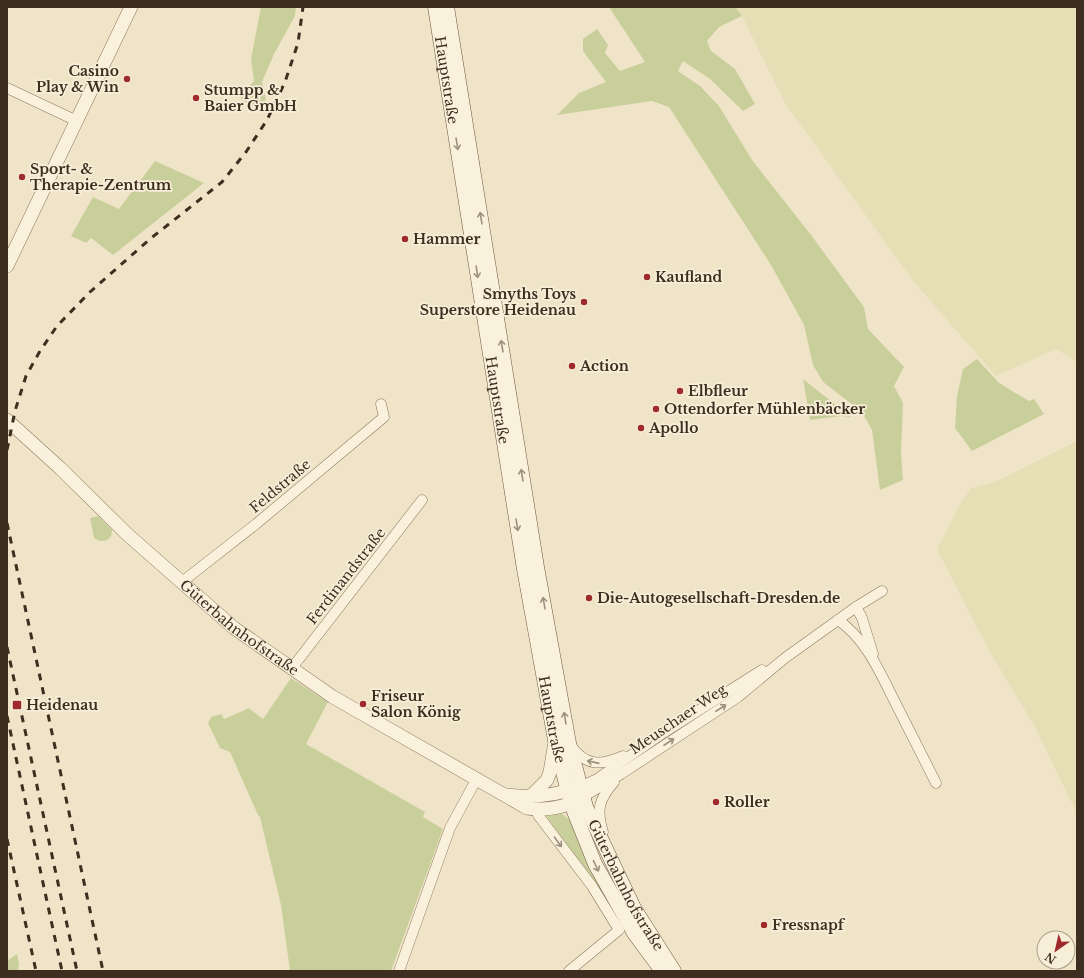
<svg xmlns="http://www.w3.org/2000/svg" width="1084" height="978" font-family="'Libre Baskerville',serif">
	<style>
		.farmland { fill: #e6deb5 }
		.green { fill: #c9cf9b }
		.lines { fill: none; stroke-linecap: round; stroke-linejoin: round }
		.minor-casing { stroke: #8d765c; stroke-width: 11 }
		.tertiary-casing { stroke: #8d765c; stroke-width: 14 }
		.secondary-casing { stroke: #6f573f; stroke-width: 15 }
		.minor { stroke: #faf1dc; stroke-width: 10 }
		.tertiary { stroke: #faf1dc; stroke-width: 13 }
		.secondary { stroke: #faf1dc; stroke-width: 14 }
		.rail { stroke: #3d2e20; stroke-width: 3; stroke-dasharray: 7 7; stroke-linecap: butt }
		.oneway { stroke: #9c907e }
		.poi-dot { fill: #9e2a2b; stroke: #f7eed8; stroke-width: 1.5 }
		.labels { text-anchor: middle; stroke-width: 3.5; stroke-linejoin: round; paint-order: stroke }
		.poi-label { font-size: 14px; font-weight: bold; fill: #3d2e20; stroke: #f7eed8; text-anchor: start }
		.street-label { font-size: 14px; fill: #3d2e20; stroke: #f7eed8 }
	</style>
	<rect width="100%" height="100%" fill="#f0e4c8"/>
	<g class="farmland">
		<polygon points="735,7 1077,7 1077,362 1056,349 996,376 913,281 785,103 742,16"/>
		<polygon points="1077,441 1077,814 1034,725 987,647 937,549 957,509 971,488 995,482"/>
	</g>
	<g class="green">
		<polygon points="261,7 296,7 295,16 274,54 262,82 266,100 258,108 243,101 240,96 254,81 251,59"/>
		<polygon points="609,7 735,7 742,16 719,27 707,41 711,51 735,69 755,104 743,111 710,79 683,61 678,71 700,86 719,106 752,160 811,235 864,307 868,329 904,367 894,386 903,403 901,453 903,480 880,490 872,430 862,412 823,382 813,365 804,325 771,265 669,107 652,101 557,115 579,93 606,82 583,51 583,39 597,29 608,45 605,53 620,71 645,62"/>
		<polygon points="155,161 204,183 113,255 91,238 86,243 71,236 93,197 119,209"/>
		<polygon points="977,359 999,383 1029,401 1034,399 1044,414 972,451 955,428 957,396 963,369"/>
		<polygon points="803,379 851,417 842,416 810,420"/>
		<path d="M98 516 112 530C112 541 102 544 94 538L90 518Z"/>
		<polygon points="291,678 328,702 306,744 425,812 423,817 443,829 391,971 290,971 281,905 260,817 258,815 230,752 220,748 208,723 211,717 221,714 224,719 245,710 248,708 263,719"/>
		<polygon points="561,813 573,823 623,928 594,882 545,814"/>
		<polygon points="17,954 19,964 18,971 7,971 7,961"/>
	</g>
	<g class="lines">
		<g class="minor-casing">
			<g id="minor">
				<polyline points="7,88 77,121"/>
				<polyline points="182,582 256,524 384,417 381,404"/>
				<polyline points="856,607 862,618 873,654"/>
				<path d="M838 620C867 640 880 673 896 704 909 730 923 757 936 783"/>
				<polyline points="292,668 422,500"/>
				<path d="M571 746C586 766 600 766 623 756"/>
				<polyline points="580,787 597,779 663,733 762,670"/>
				<polyline points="583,797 621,774 738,697 785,658 856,607 882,591"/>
				<polyline points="537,810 538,815 592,886 619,930 569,971"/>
				<path d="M603 832C596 810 599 799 614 782"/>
				<polyline points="399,971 450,828 476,780"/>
			</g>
		</g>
		<g class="tertiary-casing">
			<g id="tertiary">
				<polyline points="7,266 131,7"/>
				<path id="s1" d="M7 420 60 468 128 535 234 628 333 697 527 808C546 811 563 808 580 799"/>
				<path d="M507 795C532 798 555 796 578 787"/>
				<polyline points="531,796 547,780 550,772 555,742"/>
			</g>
		</g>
		<g class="secondary-casing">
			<g id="secondary">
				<path id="s2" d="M435 7 524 569 555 740 571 804 595 864 634 933 662 971"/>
				<path id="s3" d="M447 7 537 567 569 743 586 807 634 908 674 971"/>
			</g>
		</g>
		<use href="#minor" class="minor"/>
		<use href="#tertiary" class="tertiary"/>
		<use href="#secondary" class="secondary"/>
		<g class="rail">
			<polyline points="7,450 15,411 26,376 40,351 57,326 90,292 150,239 222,182 246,152 267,120 285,82 298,43 303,7"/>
			<polyline points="7,523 103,971"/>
			<polyline points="7,647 77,971"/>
			<polyline points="7,716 62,971"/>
			<polyline points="7,839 36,971"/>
		</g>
	</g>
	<defs><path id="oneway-shaft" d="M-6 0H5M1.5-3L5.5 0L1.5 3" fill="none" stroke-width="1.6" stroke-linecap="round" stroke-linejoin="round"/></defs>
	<g class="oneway">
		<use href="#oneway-shaft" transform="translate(457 144) rotate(81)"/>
		<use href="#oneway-shaft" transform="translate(481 218) rotate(-99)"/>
		<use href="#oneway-shaft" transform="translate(477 272) rotate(82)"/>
		<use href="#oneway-shaft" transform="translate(502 346) rotate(-99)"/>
		<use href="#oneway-shaft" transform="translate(522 475) rotate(-99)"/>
		<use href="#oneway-shaft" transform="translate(517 525) rotate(81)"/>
		<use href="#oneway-shaft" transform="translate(544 603) rotate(-100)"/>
		<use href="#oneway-shaft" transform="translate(721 708) rotate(-33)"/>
		<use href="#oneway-shaft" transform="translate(565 718) rotate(-99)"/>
		<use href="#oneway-shaft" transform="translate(669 742) rotate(-33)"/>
		<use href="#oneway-shaft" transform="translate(593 762) rotate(-167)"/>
		<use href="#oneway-shaft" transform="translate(558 842) rotate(53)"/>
		<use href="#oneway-shaft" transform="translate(596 866) rotate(64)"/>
	</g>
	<g class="poi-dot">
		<circle cx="127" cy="79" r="4"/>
		<circle cx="196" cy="98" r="4"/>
		<circle cx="22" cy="177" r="4"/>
		<circle cx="405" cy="239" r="4"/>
		<circle cx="647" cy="277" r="4"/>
		<circle cx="584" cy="302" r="4"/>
		<circle cx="572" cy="366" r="4"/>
		<circle cx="680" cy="391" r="4"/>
		<circle cx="656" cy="409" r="4"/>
		<circle cx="641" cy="428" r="4"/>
		<circle cx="589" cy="598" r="4"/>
		<circle cx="363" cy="704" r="4"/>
		<rect x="12" y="700" width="10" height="10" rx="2"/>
		<circle cx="716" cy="802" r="4"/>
		<circle cx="764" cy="925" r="4"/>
	</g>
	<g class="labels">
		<g class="poi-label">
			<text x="119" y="76" text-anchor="end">Casino<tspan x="119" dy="16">Play &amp; Win</tspan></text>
			<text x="204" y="95">Stumpp &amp;<tspan x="204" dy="16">Baier GmbH</tspan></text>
			<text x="30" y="174">Sport- &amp;<tspan x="30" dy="16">Therapie-Zentrum</tspan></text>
			<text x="413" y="244">Hammer</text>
			<text x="655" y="282">Kaufland</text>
			<text x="576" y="299" text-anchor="end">Smyths Toys<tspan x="576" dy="16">Superstore Heidenau</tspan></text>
			<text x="580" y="371">Action</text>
			<text x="688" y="396">Elbfleur</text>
			<text x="664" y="414">Ottendorfer Mühlenbäcker</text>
			<text x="649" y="433">Apollo</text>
			<text x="597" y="603">Die-Autogesellschaft-Dresden.de</text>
			<text x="371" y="701">Friseur<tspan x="371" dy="16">Salon König</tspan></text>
			<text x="26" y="710">Heidenau</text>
			<text x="724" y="807">Roller</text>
			<text x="772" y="930">Fressnapf</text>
		</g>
		<g class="street-label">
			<text dy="5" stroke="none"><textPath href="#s2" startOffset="74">Hauptstraße</textPath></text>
			<text dy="5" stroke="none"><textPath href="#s2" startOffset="398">Hauptstraße</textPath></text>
			<text transform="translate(280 486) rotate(-40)" y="5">Feldstraße</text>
			<text transform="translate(346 576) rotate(-52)" y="5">Ferdinandstraße</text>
			<text dy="5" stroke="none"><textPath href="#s1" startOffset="312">Güterbahnhofstraße</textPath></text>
			<text dy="5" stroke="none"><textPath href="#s2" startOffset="722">Hauptstraße</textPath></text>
			<text transform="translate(678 719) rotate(-34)" y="5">Meuschaer Weg</text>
			<text dy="5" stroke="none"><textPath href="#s3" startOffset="900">Güterbahnhofstraße</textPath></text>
		</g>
	</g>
	<rect width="1084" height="978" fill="none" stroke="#3d2e20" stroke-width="16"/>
	<g transform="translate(1056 950) rotate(214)"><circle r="19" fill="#f7eed8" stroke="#ada18e"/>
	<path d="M0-3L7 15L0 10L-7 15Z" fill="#9e2a2b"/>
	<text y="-6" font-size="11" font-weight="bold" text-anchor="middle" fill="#3d2e20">N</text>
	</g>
</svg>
